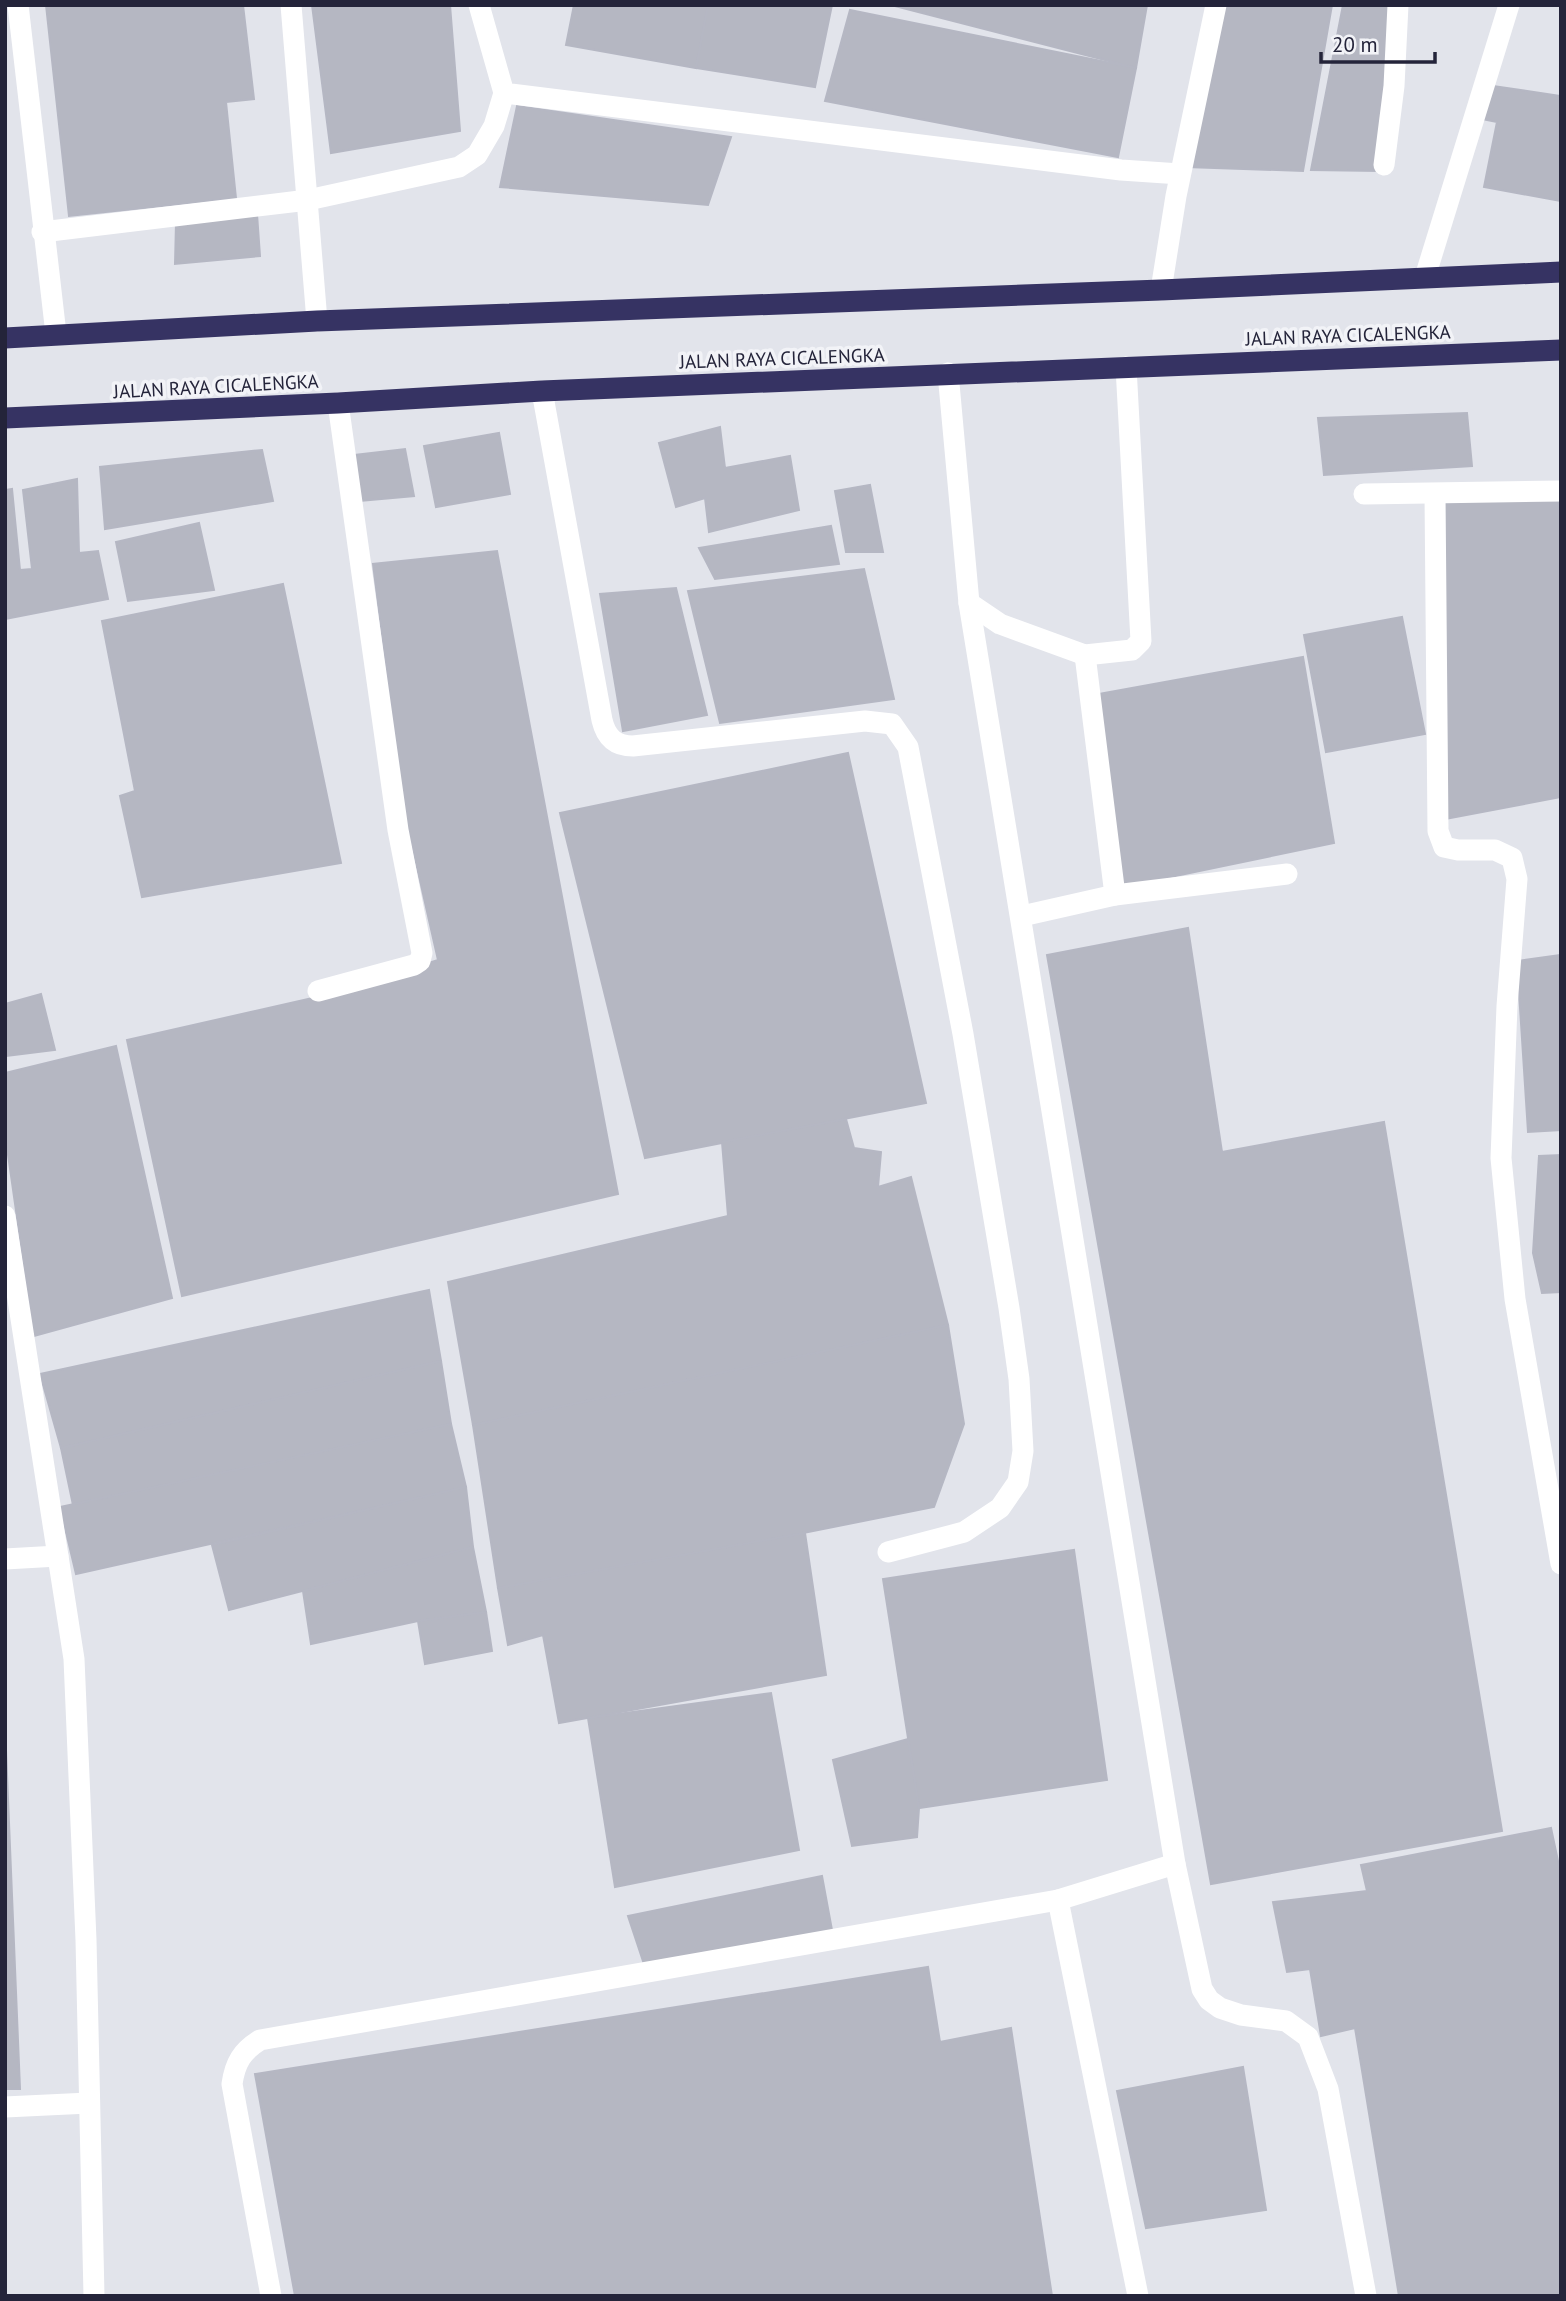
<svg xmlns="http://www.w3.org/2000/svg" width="1566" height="2301" font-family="'PT Sans',sans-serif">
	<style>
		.building { fill: #b5b7c2; stroke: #b5b7c3; stroke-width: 2 }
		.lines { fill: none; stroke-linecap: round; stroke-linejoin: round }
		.minor { stroke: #fff; stroke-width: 21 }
		.highway { stroke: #363363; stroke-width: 21 }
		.labels { text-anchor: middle; stroke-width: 7; stroke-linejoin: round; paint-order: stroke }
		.street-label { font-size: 19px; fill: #24243a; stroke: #f2f3f7 }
	</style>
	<rect width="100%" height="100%" fill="#e2e4eb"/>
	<g class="building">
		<polygon points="46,5 243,5 254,99 226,102 236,198 69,216"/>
		<polygon points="312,5 450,5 460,131 331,153"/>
		<polygon points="574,5 708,5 696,68 566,45"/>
		<polygon points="708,5 832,5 815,87 696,68"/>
		<polygon points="891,5 1147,5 1136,68"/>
		<polygon points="1221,5 1332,5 1303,171 1187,167"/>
		<polygon points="1343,5 1391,5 1379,135 1379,171 1311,170"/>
		<polygon points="850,10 1136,68 1118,157 825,101"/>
		<polygon points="1493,86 1561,96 1561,201 1484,187 1497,122 1482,119"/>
		<polygon points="517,106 731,137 708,205 500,187"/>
		<polygon points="257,214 260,256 175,264 176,223"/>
		<polygon points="1467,413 1472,466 1324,475 1318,418"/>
		<polygon points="720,427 725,468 790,456 799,510 709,532 705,498 676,507 659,443"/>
		<polygon points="499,433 510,494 436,507 424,446"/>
		<polygon points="405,449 414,496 360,501 353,455"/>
		<polygon points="262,450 273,501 105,529 100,467"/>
		<polygon points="77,479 79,553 98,551 108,599 5,619 5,490 12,489 20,570 32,569 23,490"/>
		<polygon points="870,485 883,552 846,552 835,491"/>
		<polygon points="1561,493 1561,797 1445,819 1445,501"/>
		<polygon points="199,523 214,590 128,601 116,542"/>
		<polygon points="831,526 839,564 715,579 699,548"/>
		<polygon points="497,551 618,1194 182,1296 127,1040 339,992 438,960 405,814 373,564"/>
		<polygon points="864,569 894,699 720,723 688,591"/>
		<polygon points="283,584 341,863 142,897 120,796 135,791 102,621"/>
		<polygon points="676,588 707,715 623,731 600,594"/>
		<polygon points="1402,617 1425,734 1326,752 1304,635"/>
		<polygon points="1303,657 1334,843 1122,887 1093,695"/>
		<polygon points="848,753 926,1103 645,1158 560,813"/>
		<polygon points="1188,928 1222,1152 1384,1122 1502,1831 1211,1884 1047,955"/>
		<polygon points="1561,955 1561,1130 1528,1132 1517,961"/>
		<polygon points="41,994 55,1050 5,1056 5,1004"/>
		<polygon points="116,1046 172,1298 34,1336 5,1134 5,1073"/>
		<polygon points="846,1119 854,1148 881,1152 878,1187 911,1177 948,1325 473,1425 448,1282 728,1216 722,1142"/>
		<polygon points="1561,1155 1561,1292 1542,1293 1533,1253 1539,1156"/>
		<polygon points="429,1290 441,1361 61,1448 40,1374"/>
		<polygon points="948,1325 964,1424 934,1507 566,1580 498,1588 473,1425"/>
		<polygon points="441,1361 451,1424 73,1505 61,1448"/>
		<polygon points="451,1424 466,1487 76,1574 60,1507"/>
		<polygon points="466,1487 473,1547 229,1610 212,1545"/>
		<polygon points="805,1533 826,1675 559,1723 543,1635 508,1645 498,1588"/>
		<polygon points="473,1547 486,1612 418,1621 311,1644 303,1591"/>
		<polygon points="1074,1550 1107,1780 919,1808 883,1579"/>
		<polygon points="486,1612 492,1651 425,1664 418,1621"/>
		<polygon points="771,1693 799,1850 615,1887 588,1718"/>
		<polygon points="5,1726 20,2089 5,2089"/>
		<polygon points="908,1739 919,1808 917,1837 852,1846 833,1760"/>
		<polygon points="1551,1828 1561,1875 1561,2296 1399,2296 1355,2028 1321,2036 1310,1969 1287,1972 1273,1902 1367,1891 1361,1865"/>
		<polygon points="822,1876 832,1930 644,1964 628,1916"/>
		<polygon points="928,1967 940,2042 1011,2028 1052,2296 295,2296 255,2074"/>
		<polygon points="1243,2067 1266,2210 1146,2228 1117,2091"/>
	</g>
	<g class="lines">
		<g class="minor">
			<polyline points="18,5 56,334"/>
			<polyline points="291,5 317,321"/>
			<polyline points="479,5 504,93 1121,170 1180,174"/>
			<polyline points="1384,165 1394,86 1398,5"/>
			<polyline points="42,232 308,200 459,167 477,155 494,126 504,93"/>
			<polyline points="1425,277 1509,5"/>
			<polyline points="1161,290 1176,196 1216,5"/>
			<polyline points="948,373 969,603 1175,1864 1202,1989 1209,2000 1220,2008 1241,2015 1286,2021 1308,2037 1328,2089 1366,2296"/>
			<path d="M542 391 602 720C606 737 615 746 633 746L865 721 892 724 908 747 963 1034 1009 1308 1019 1379 1023 1451 1018 1482 1000 1508 964 1532 888 1552"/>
			<polyline points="1364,494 1561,491"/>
			<polyline points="1435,494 1438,831 1444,847 1458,850 1495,850 1512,858 1517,879 1507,1006 1501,1158 1515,1299 1561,1564"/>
			<polyline points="969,603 1000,624 1085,655 1132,650 1141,641 1126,367"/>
			<polyline points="1085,655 1115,895 1287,874"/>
			<polyline points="1022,916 1115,895"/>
			<polyline points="318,991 414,965 420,961 422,953 398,830 338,403"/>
			<polyline points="5,1216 74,1659 86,1940 94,2296"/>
			<polyline points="5,1559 58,1556"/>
			<polyline points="1058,1900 1138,2296"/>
			<polyline points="5,2107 89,2103"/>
			<path d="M271 2296 232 2084C235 2063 242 2051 260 2040L1058 1900 1175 1864"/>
		</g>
		<g class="highway">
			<polyline points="5,338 317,321 1161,290 1561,272"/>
			<polyline points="5,418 338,403 542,391 1561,350"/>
		</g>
	</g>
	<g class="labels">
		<g class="street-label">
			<text transform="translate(1348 335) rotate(-2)" y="7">JALAN RAYA CICALENGKA</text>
			<text transform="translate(782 358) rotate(-2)" y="7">JALAN RAYA CICALENGKA</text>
			<text transform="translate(216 386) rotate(-3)" y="7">JALAN RAYA CICALENGKA</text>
		</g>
	</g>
	<rect width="1566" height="2301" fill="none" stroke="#24243a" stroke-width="14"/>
	<path d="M1321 52v10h114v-10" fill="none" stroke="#24243a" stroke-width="3.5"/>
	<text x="1332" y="52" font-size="21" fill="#24243a" stroke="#f2f3f7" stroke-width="5" paint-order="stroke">20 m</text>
</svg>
